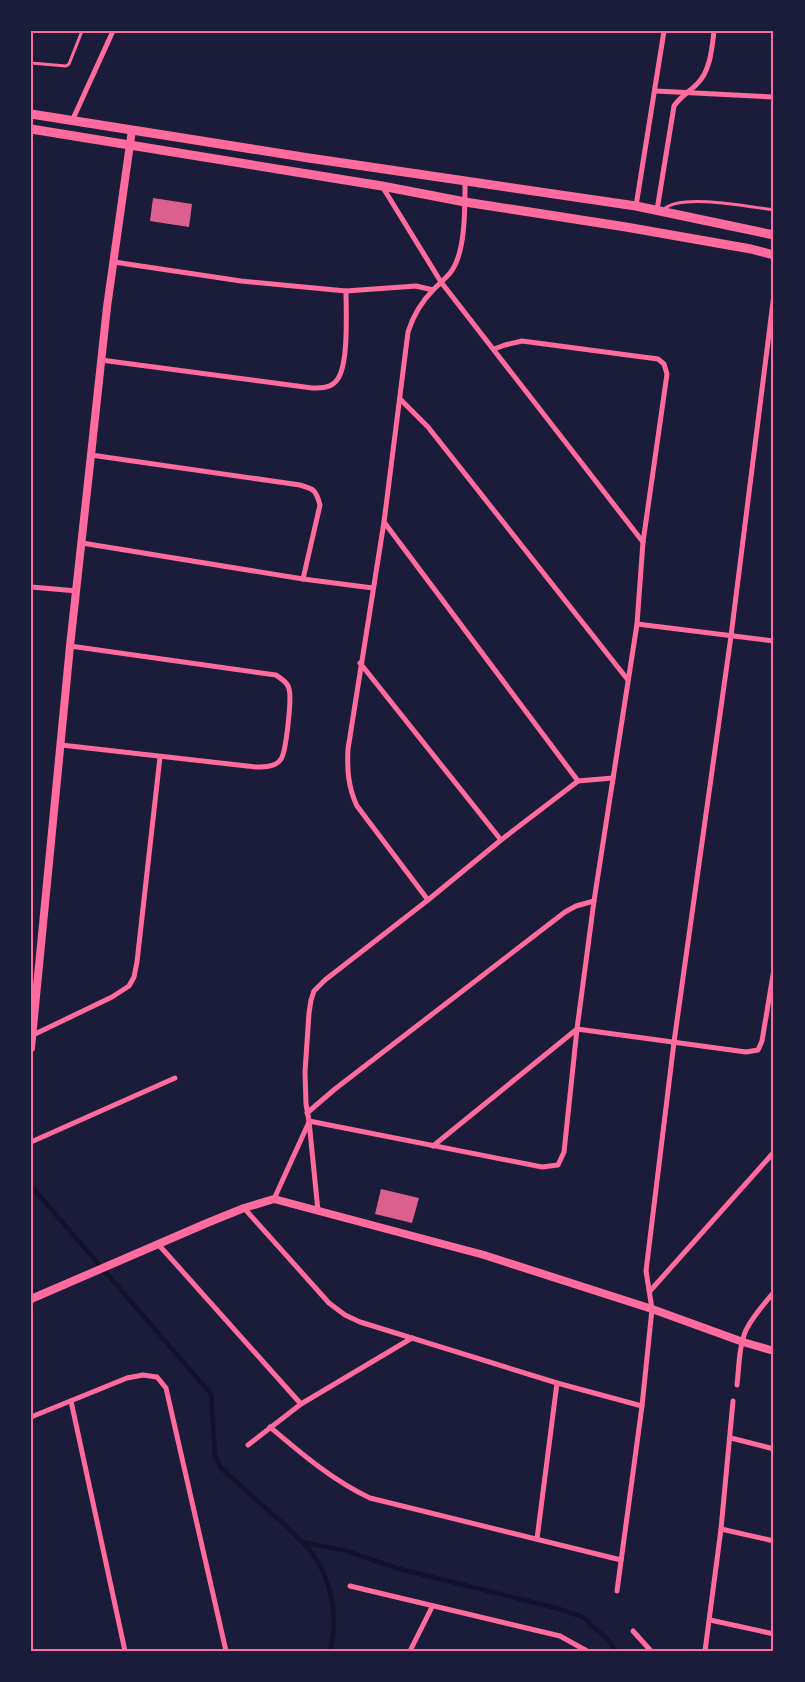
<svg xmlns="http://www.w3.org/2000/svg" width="805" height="1682" font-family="'Asap Condensed',sans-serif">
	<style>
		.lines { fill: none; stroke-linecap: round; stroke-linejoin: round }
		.stream { stroke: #12122b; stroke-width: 4.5 }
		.building { fill: #dd5f8e }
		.service { stroke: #ff6b9d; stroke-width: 3 }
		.minor { stroke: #ff6b9d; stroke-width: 5 }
		.tertiary { stroke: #ff6b9d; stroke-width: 8 }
		.secondary { stroke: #ff6b9d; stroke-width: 9 }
		.neatline { fill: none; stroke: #ff6b9d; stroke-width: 2 }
	</style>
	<rect width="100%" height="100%" fill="#1b1b3a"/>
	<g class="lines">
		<g class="stream">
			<path d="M31 1186 211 1394 215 1456 221 1468C239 1485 258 1501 276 1517 290 1530 308 1545 318 1562 333 1589 338 1621 330 1651"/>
			<polyline points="302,1542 347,1551 396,1568 556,1608 583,1617 609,1641 616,1651"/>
		</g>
	</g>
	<g class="building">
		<polygon points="153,198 192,204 189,227 150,221"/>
		<polygon points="381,1189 419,1198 412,1223 375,1214"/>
	</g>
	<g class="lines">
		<g class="service">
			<polyline points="31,63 66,66 69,64 82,31"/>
			<path d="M664 209C682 193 750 207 774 210"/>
		</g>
		<g class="minor">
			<polyline points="656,91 774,97"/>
			<polyline points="72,121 113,31"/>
			<polyline points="382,186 441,282 643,542"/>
			<polyline points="636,206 664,31"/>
			<path d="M657 210 674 106C680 97 689 92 697 84 710 72 712 49 714 31"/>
			<polyline points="346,291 416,286 433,290"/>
			<path d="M101 360 312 388C322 388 331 388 337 380 349 365 346 311 346 291L241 281 114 262"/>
			<polyline points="400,399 428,427 628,680"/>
			<path d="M91 455 300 485C314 489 316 490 320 505L303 579"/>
			<polyline points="384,522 578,781"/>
			<polyline points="82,543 303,579 373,588"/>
			<polyline points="31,587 77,591"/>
			<polyline points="637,624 774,641"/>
			<polyline points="360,663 501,840"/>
			<path d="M61 745 256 767C264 767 276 767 281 759 286 752 292 698 289 689 288 682 281 679 276 675L70 646"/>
			<path d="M428 900 357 806C348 787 347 769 348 749L384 522 408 332C413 316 421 302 434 289 439 284 445 279 450 273 466 254 465 206 465 181"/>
			<polyline points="33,1035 112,997 129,986 134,977 137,962 160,757"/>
			<polyline points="307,1113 335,1089 565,912 576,906 594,901"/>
			<polyline points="309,1121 542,1167 558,1165 564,1152 577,1029 594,901 637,624 643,542 667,374 664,364 658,359 522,341 505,345 494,349"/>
			<polyline points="31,1142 175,1078"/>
			<polyline points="433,1146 577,1029 746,1052 758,1050 762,1041 774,969"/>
			<polyline points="274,1199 309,1122"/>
			<polyline points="244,1208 329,1303 345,1315 360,1322 557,1383 642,1406"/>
			<polyline points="318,1211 309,1121 306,1104 305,1072 309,1013 311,1000 314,991 325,980 428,900 501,840 578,781 613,778"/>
			<polyline points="158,1244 301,1404"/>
			<polyline points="650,1291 774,1152"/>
			<path d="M737 1385C739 1367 739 1346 746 1330 753 1316 764 1304 774 1292"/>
			<polyline points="71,1401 125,1651"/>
			<polyline points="31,1417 127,1378 143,1375 157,1377 166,1388 226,1651"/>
			<path d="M270 1427C302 1454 332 1480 370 1498L621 1560"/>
			<polyline points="731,1438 774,1449"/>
			<polyline points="248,1445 301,1404 412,1338"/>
			<polyline points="721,1529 774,1541"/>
			<polyline points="537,1539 557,1383"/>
			<polyline points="350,1586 560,1636 587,1651"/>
			<polyline points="617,1591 642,1406 652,1309 646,1271 674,1042 731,636 774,294"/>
			<polyline points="710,1620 774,1634"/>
			<polyline points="633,1631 651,1651"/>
			<polyline points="410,1651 432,1607"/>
			<polyline points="705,1651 721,1529 733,1401"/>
		</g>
		<g class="tertiary">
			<polyline points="31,1048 70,646 91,455 107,307 132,130"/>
			<polyline points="31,1299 207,1223 244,1208 274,1199 484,1255 652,1309 743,1342 774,1351"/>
		</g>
		<g class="secondary">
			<polyline points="31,114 309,158 636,206 774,235"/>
			<polyline points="31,129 382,186 465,202 626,227 751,249 774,255"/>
		</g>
	</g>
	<rect width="805" height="1682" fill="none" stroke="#1b1b3a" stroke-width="65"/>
	<rect x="32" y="32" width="740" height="1618" class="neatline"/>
</svg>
